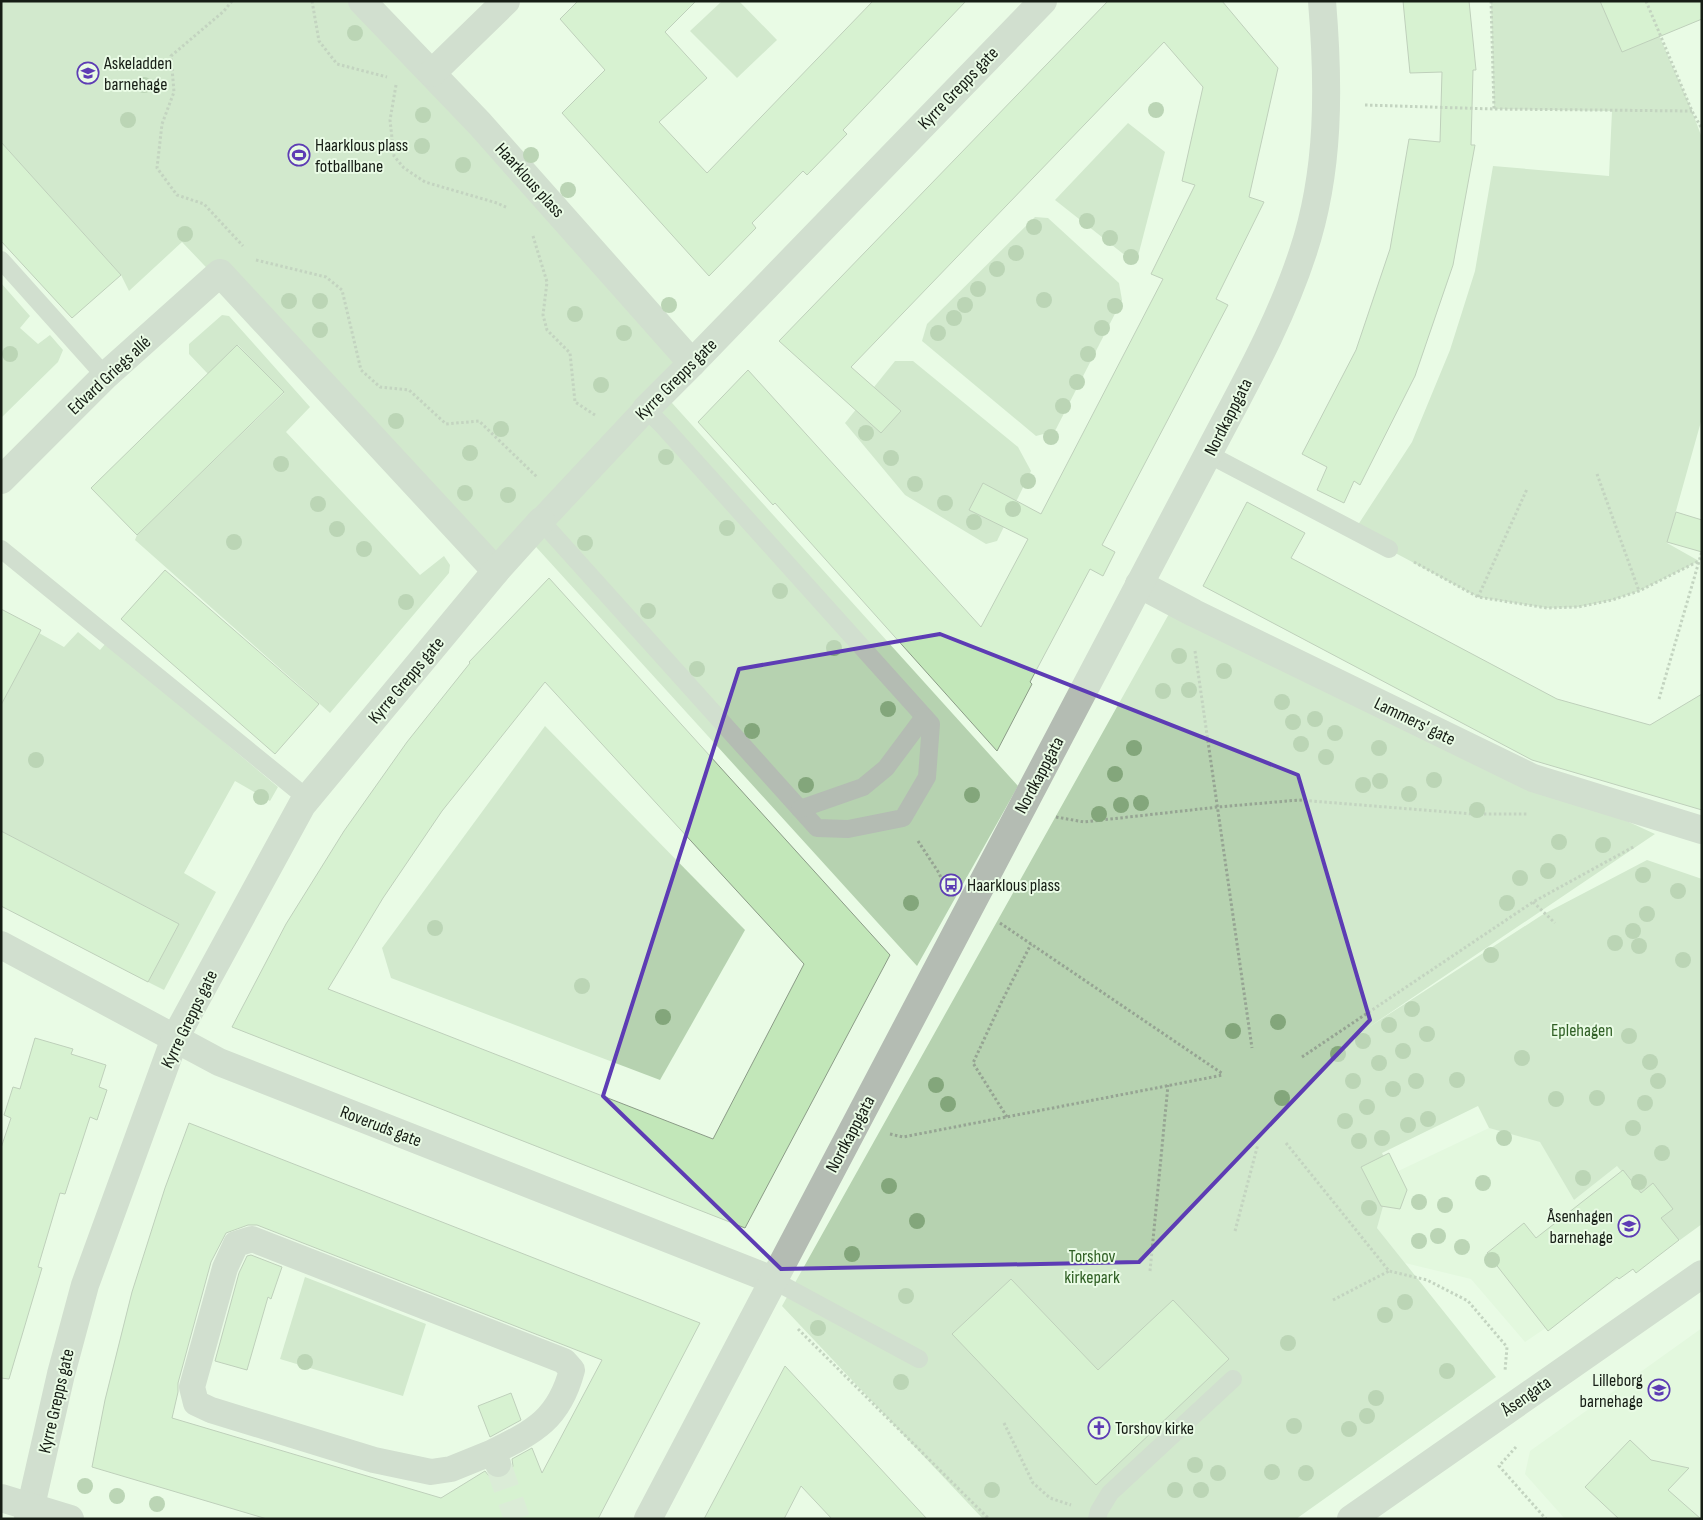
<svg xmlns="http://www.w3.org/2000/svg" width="1703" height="1520" font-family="'Sofia Sans Condensed',sans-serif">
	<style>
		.built { fill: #dbf3d6 }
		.green { fill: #b6d2b0 }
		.building { fill: #c2e7b9; stroke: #8b9b87; fill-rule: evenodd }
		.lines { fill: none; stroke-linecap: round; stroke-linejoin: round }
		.pedestrian-tunnel { stroke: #c9dac6; stroke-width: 26; stroke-dasharray: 26 13; stroke-linecap: butt }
		.path { stroke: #96a493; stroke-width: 3; stroke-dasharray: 2.5 2.5; stroke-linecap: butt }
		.service { stroke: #b4bcb3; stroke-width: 18 }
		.pedestrian { stroke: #b4bcb3; stroke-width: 26 }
		.minor { stroke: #b4bcb3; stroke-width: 28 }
		.tertiary { stroke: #b4bcb3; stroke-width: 28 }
		.tree { fill: #83a67b }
		.marked { fill: none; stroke: #5d3cb4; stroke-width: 4; stroke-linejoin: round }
		.labels { text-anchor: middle; stroke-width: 4; stroke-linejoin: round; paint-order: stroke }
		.poi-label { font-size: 18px; fill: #161d15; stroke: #e9fbe5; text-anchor: start }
		.street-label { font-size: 18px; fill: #161d15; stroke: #e9fbe5 }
		.park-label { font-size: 18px; fill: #306025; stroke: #e9fbe5 }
	</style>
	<rect width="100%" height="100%" fill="#e9fbe5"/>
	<g class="built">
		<polygon points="1489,1128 1540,1141 1574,1200 1617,1166 1677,1239 1525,1342 1471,1279 1405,1263 1377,1228 1392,1174"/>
		<polygon points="1702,1328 1702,1519 1565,1519 1525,1474 1530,1451"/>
	</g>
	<g class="green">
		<polygon points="1,1 355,1 692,363 663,393 1018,786 917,966 527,537 496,571 182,242 129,291 121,275 1,142"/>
		<polygon points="722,1 739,1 777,40 737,78 690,31"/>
		<polygon points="1491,1 1644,1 1692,111 1702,138 1702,418 1667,543 1699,561 1639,591 1612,600 1578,607 1547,608 1478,597 1354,531 1412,442 1450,350 1475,271 1493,166 1609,176 1612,111 1494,109"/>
		<polygon points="1128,123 1165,152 1136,264 1055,200"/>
		<polygon points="1035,217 1048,218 1119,283 1122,300 1055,431 1036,436 922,341 927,324"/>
		<polygon points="1,283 30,316 20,328 38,344 50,335 63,350 58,362 1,418"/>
		<polygon points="222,315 229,316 310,407 286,432 420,575 444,556 450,565 449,573 330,713 135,540 137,535 284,393 238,345 208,374 189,354 189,344"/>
		<polygon points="895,361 913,361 1018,447 1031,471 997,541 986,544 905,495 845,423"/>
		<polygon points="1170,612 1655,834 1366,1029 1542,915 1647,860 1702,879 1702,1224 1680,1240 1677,1239 1617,1166 1574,1200 1540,1142 1489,1128 1478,1106 1382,1153 1392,1174 1377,1228 1496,1377 1296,1519 983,1519 782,1306"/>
		<polygon points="78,632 100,650 106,643 278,787 270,801 235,781 184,873 216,892 164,990 148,982 179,924 1,831 1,705 39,633 64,647"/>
		<polygon points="545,726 745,930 660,1080 391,978 382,948"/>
		<polygon points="305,1277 426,1324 403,1396 280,1359"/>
	</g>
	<g class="building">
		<polygon points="578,1 696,1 665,32 707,78 659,122 707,173 873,1 966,1 843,130 847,134 807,175 803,171 752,223 756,228 709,276 562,113 605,70 560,19"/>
		<polygon points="1108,1 1222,1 1278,68 1249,197 1264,202 1216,299 1228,305 1102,545 1115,552 1103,576 1090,569 1030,682 1032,684 997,751 775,503 773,505 698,422 748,370 981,627 1028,539 969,510 983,483 1041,514 1163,279 1151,274 1195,185 1182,181 1203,87 1164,42 851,367 901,411 881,433 779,341"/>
		<polygon points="1403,1 1469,1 1476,70 1473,70 1471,145 1475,145 1453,265 1415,376 1360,485 1354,481 1344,503 1317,490 1327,467 1302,454 1356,350 1390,249 1409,139 1440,142 1442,72 1410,73"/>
		<polygon points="1600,1 1702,1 1702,19 1622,52"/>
		<polygon points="1,142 121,275 72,318 1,241"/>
		<polygon points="237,345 284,392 137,535 91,488"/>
		<polygon points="1247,502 1305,533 1291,558 1557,699 1650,725 1702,694 1702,810 1532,760 1203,586"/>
		<polygon points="1676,512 1702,520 1702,552 1667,542"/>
		<polygon points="165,570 319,704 275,754 121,619"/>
		<path d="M549 578 890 955 745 1228 232 1027 286 924 344 831 407 742 470 663 469 662ZM545 682 804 964 713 1139 328 989 383 898 442 811Z"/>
		<polygon points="1,609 41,630 1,705"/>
		<polygon points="1,831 179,924 148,982 1,906"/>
		<polygon points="35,1038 73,1049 71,1054 106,1065 99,1087 107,1090 97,1120 90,1117 65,1194 60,1193 38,1267 42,1268 9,1379 1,1378 1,1148 11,1118 4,1115 13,1087 20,1089"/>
		<path d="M189 1123 700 1323 598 1519H267L92 1467 105 1400 132 1292 165 1188ZM248 1225H257L602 1360 542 1473 532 1448 512 1459 513 1466 510 1473 504 1478 496 1479 489 1476 485 1471 441 1498 172 1418 178 1392V1383L211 1262 226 1233Z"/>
		<polygon points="1389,1153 1407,1190 1400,1209 1381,1206 1361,1167"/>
		<polygon points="1623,1170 1641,1193 1653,1183 1673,1209 1661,1218 1679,1240 1636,1273 1633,1269 1619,1279 1617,1277 1548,1331 1487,1253 1524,1223 1536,1238"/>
		<polygon points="251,1255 282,1267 271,1299 268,1297 247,1370 215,1361 239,1273 247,1256"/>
		<polygon points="1011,1279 1098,1370 1173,1300 1229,1359 1096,1485 952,1334"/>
		<polygon points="785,1366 853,1439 927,1519 832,1519 801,1486 784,1519 704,1519"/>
		<polygon points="511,1393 521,1420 490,1437 478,1406"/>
		<polygon points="1630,1440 1651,1460 1689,1468 1668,1490 1701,1519 1619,1519 1585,1487"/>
	</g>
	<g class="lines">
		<polyline class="pedestrian-tunnel" points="498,1464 517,1519"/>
		<g class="path">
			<polyline points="232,1 224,11 171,56 174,92 162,124 157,168 177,195 204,204 243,246"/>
			<polyline points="312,1 319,41 337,64 387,77"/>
			<polyline points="1491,1 1494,109"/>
			<polyline points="1646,1 1692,111 1702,129"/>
			<polyline points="396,85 390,120 394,156 404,168 425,182 497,203 508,208"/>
			<polyline points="1365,105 1494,109 1692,111"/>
			<polyline points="533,236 547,282 543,315 547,330 570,353 575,402 595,415"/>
			<polyline points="256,260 326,277 342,290 361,370 380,387 409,390 446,424 479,421 537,477"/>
			<polyline points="1597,474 1639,591"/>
			<polyline points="1414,562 1478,597 1547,608 1578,607 1612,600 1639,591 1699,561"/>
			<polyline points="1478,597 1527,489"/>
			<polyline points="1195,651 1252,1048"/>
			<polyline points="1659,699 1702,551"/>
			<polyline points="1056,817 1084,822 1218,807 1299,800 1473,814 1528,814"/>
			<polyline points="918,841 939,873 943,883"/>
			<polyline points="1533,902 1555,923"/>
			<polyline points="1000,923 1223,1074"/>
			<polyline points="1302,1057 1533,902 1635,846"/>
			<polyline points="1007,1117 973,1063 1001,1003 1031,944"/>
			<polyline points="890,1134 903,1137 1223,1075"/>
			<polyline points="1286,1143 1389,1271 1427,1280 1468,1301 1507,1347 1505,1371"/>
			<polyline points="1235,1231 1258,1144"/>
			<polyline points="1150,1271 1168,1085"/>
			<polyline points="1333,1300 1389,1271"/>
			<polyline points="798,1329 989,1519"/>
			<polyline points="1004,1423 1033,1483 1050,1498 1071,1505"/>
			<polyline points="1516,1447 1499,1466 1546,1519"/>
		</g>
		<g class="service">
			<polyline points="1,260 105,376"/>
			<polyline points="1208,454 1389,549"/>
			<polyline points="541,521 817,828 848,829 903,818 927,777 931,724 664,427 646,409"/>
			<polyline points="1,549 308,799"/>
			<polyline points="800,809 863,787 886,768 924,717"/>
			<polyline points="773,1280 919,1359"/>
			<polyline points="1097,1519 1099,1511 1110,1493 1233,1379"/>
		</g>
		<g class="pedestrian">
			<polyline points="541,521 646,409"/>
			<path d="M493 1452C535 1431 559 1419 572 1370L564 1361 252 1239 236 1244 225 1268 192 1387 196 1403 211 1410 374 1460 431 1472 451 1469 493 1452 498 1464"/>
		</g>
		<g class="minor">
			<polyline points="362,1 480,124 692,363"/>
			<polyline points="432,73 506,1"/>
			<polyline points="646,409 692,363 1043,1"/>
			<polyline points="1,480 105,376 220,273 496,571"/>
			<polyline points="1139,584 1194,613 1533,778 1702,830"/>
			<polyline points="1,945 219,1062 773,1280"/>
			<polyline points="28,1519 61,1374 85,1285 175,1038 302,805 496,571 541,521"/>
			<path d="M648 1519 1208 454C1242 389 1280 323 1303 252 1330 171 1329 85 1322 1"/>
			<polyline points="1351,1519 1702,1274"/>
		</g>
		<polyline class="tertiary" points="1,1498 70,1519"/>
	</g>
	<g class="tree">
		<circle cx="355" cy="33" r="8"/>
		<circle cx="144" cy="85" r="8"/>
		<circle cx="1156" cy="110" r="8"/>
		<circle cx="423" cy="115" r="8"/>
		<circle cx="128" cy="120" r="8"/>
		<circle cx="422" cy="146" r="8"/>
		<circle cx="531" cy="155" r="8"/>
		<circle cx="463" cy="165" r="8"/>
		<circle cx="568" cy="190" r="8"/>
		<circle cx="1087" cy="221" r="8"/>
		<circle cx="1034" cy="227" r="8"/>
		<circle cx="185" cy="234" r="8"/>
		<circle cx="1110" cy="238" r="8"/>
		<circle cx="1016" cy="253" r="8"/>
		<circle cx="1131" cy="257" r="8"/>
		<circle cx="997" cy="269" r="8"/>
		<circle cx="978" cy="289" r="8"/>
		<circle cx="1044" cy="300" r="8"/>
		<circle cx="289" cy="301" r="8"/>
		<circle cx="320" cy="301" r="8"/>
		<circle cx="669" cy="305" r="8"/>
		<circle cx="965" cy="305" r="8"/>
		<circle cx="1115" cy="306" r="8"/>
		<circle cx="575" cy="314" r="8"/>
		<circle cx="954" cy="318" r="8"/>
		<circle cx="1102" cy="328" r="8"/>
		<circle cx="320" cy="330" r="8"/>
		<circle cx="624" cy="333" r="8"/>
		<circle cx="938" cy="333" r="8"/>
		<circle cx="10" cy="354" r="8"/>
		<circle cx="1088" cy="354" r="8"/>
		<circle cx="1077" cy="382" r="8"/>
		<circle cx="601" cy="385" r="8"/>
		<circle cx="1063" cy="406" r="8"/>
		<circle cx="396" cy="421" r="8"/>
		<circle cx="501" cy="429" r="8"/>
		<circle cx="866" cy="433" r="8"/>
		<circle cx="1051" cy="437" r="8"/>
		<circle cx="470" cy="453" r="8"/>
		<circle cx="666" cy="457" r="8"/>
		<circle cx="891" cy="458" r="8"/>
		<circle cx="281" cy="464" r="8"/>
		<circle cx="1028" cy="481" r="8"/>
		<circle cx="915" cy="484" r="8"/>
		<circle cx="465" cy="493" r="8"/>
		<circle cx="508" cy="495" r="8"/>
		<circle cx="945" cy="503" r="8"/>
		<circle cx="318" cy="504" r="8"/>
		<circle cx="1013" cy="509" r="8"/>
		<circle cx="974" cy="522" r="8"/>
		<circle cx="727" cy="528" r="8"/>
		<circle cx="337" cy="529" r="8"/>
		<circle cx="234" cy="542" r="8"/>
		<circle cx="585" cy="543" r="8"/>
		<circle cx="364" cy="549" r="8"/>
		<circle cx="780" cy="591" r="8"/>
		<circle cx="406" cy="602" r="8"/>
		<circle cx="648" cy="611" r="8"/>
		<circle cx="834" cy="648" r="8"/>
		<circle cx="1179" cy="656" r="8"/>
		<circle cx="697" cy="669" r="8"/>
		<circle cx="1224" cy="671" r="8"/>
		<circle cx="1189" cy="690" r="8"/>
		<circle cx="1163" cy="691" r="8"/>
		<circle cx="1282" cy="702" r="8"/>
		<circle cx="888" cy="709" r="8"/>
		<circle cx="1315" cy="719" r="8"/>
		<circle cx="1293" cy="722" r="8"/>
		<circle cx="752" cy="731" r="8"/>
		<circle cx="1335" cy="733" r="8"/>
		<circle cx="1301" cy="744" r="8"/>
		<circle cx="1134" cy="748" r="8"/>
		<circle cx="1379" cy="748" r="8"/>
		<circle cx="1326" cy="757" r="8"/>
		<circle cx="36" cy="760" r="8"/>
		<circle cx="1115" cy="774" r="8"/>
		<circle cx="1434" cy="780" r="8"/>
		<circle cx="1380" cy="781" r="8"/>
		<circle cx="806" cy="785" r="8"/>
		<circle cx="1363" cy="785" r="8"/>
		<circle cx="1409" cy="794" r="8"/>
		<circle cx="972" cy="795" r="8"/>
		<circle cx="261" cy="797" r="8"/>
		<circle cx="1141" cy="803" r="8"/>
		<circle cx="1121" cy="805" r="8"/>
		<circle cx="1477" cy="810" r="8"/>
		<circle cx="1099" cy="814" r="8"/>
		<circle cx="1559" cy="842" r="8"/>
		<circle cx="1603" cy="845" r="8"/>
		<circle cx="1548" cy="871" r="8"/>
		<circle cx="1643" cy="875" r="8"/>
		<circle cx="1520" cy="878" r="8"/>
		<circle cx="1678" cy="891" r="8"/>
		<circle cx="911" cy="903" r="8"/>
		<circle cx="1507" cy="903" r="8"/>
		<circle cx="1647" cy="914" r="8"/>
		<circle cx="435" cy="928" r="8"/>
		<circle cx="1633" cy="931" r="8"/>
		<circle cx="1615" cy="943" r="8"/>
		<circle cx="1639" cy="946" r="8"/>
		<circle cx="1491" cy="955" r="8"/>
		<circle cx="1683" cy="960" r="8"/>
		<circle cx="582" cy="986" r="8"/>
		<circle cx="1412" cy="1009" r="8"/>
		<circle cx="663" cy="1017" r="8"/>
		<circle cx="1278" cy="1022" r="8"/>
		<circle cx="1389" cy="1025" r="8"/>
		<circle cx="1233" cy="1031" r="8"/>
		<circle cx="1427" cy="1034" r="8"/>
		<circle cx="1629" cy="1036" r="8"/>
		<circle cx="1363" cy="1041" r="8"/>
		<circle cx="1403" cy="1051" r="8"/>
		<circle cx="1338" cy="1054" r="8"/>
		<circle cx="1522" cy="1058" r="8"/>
		<circle cx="1650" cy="1062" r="8"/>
		<circle cx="1379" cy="1063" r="8"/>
		<circle cx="1457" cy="1080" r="8"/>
		<circle cx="1353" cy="1081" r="8"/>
		<circle cx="1416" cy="1081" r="8"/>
		<circle cx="1658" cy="1081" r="8"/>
		<circle cx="936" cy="1085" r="8"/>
		<circle cx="1393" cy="1089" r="8"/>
		<circle cx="1282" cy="1098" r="8"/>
		<circle cx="1597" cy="1098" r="8"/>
		<circle cx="1556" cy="1099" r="8"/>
		<circle cx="1645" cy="1103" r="8"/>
		<circle cx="948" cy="1104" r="8"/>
		<circle cx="1367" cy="1107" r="8"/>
		<circle cx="1428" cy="1119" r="8"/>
		<circle cx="1345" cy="1121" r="8"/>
		<circle cx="1408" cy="1125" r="8"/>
		<circle cx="1633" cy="1128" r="8"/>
		<circle cx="1382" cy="1138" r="8"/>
		<circle cx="1504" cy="1138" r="8"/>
		<circle cx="1359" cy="1141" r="8"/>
		<circle cx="1662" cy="1153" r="8"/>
		<circle cx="1583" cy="1178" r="8"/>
		<circle cx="1639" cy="1182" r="8"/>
		<circle cx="1483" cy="1183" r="8"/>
		<circle cx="889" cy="1186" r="8"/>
		<circle cx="1419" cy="1202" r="8"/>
		<circle cx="1445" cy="1205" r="8"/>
		<circle cx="1369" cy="1208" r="8"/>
		<circle cx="917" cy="1221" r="8"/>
		<circle cx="1438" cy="1236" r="8"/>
		<circle cx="1419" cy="1241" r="8"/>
		<circle cx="1462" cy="1247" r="8"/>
		<circle cx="852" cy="1254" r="8"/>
		<circle cx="1492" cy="1260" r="8"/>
		<circle cx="906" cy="1296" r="8"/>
		<circle cx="1405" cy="1302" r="8"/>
		<circle cx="1385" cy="1315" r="8"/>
		<circle cx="818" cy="1328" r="8"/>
		<circle cx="1288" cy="1343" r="8"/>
		<circle cx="305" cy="1362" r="8"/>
		<circle cx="1447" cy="1371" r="8"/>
		<circle cx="901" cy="1382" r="8"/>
		<circle cx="1376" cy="1398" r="8"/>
		<circle cx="1367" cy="1416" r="8"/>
		<circle cx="1294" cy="1426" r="8"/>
		<circle cx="1349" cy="1429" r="8"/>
		<circle cx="1195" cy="1465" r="8"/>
		<circle cx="1272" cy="1472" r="8"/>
		<circle cx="1218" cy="1473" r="8"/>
		<circle cx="1306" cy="1473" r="8"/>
		<circle cx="85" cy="1486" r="8"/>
		<circle cx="992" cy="1490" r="8"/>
		<circle cx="1175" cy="1490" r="8"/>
		<circle cx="1201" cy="1490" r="8"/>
		<circle cx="117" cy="1496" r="8"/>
		<circle cx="157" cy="1504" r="8"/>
	</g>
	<path d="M0 0H1703V1520H0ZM940 634 1298 775 1370 1020 1139 1262 781 1269 603 1096 739 669Z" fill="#e9fbe5" fill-opacity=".55" fill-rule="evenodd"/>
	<path class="marked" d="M940 634 1298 775 1370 1020 1139 1262 781 1269 603 1096 739 669Z"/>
	<defs>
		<g id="school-ring" transform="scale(1.125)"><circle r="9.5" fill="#e9fbe5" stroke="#5d3cb4" stroke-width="1.5"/><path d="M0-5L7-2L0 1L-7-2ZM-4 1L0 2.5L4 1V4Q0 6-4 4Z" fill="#5d3cb4"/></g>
		<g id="stadium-ring" transform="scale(1.125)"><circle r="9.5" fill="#e9fbe5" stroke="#5d3cb4" stroke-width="1.5"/><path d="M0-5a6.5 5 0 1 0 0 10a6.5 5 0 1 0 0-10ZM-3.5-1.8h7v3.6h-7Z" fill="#5d3cb4"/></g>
		<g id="bus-ring" transform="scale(1.125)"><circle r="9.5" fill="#e9fbe5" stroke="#5d3cb4" stroke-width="1.5"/><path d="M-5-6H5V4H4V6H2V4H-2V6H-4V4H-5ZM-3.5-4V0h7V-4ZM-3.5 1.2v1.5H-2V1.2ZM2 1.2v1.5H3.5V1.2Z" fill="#5d3cb4"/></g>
		<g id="church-ring" transform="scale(1.125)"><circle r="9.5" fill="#e9fbe5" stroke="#5d3cb4" stroke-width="1.5"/><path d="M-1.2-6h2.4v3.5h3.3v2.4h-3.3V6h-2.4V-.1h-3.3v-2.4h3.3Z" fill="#5d3cb4"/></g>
	</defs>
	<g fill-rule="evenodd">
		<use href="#school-ring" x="88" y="73"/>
		<use href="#stadium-ring" x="299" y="155"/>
		<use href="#bus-ring" x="951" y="885"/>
		<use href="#school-ring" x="1629" y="1226"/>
		<use href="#school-ring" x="1659" y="1390"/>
		<use href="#church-ring" x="1099" y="1428"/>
	</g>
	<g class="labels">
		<g class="poi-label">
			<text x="104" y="69">Askeladden<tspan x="104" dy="21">barnehage</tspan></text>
			<text x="315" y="151">Haarklous plass<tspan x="315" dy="21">fotballbane</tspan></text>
			<text x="967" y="891">Haarklous plass</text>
			<text x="1613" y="1222" text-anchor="end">Åsenhagen<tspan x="1613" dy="21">barnehage</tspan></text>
			<text x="1643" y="1386" text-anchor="end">Lilleborg<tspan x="1643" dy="21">barnehage</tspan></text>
			<text x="1115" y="1434">Torshov kirke</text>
		</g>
		<g class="street-label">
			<text transform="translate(958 88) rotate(-46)" y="6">Kyrre Grepps gate</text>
			<text transform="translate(530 180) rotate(48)" y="6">Haarklous plass</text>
			<text transform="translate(109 375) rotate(-43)" y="6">Edvard Griegs allé</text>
			<text transform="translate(676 379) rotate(-45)" y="6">Kyrre Grepps gate</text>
			<text transform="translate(1228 417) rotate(-63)" y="6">Nordkappgata</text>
			<text transform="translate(406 680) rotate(-50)" y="6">Kyrre Grepps gate</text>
			<text transform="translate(1415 721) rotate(26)" y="6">Lammers' gate</text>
			<text transform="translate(1039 775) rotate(-62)" y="6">Nordkappgata</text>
			<text transform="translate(189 1019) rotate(-64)" y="6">Kyrre Grepps gate</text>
			<text transform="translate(381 1126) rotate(21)" y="6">Roveruds gate</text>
			<text transform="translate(850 1134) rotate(-62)" y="6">Nordkappgata</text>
			<text transform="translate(1526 1396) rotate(-35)" y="6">Åsengata</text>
			<text transform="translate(56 1401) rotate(-77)" y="6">Kyrre Grepps gate</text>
		</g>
		<g class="park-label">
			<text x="1582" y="1036">Eplehagen</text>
			<text x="1092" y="1262">Torshov<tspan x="1092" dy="21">kirkepark</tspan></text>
		</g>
	</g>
	<rect width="1703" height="1520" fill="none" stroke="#161d15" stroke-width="5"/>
</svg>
